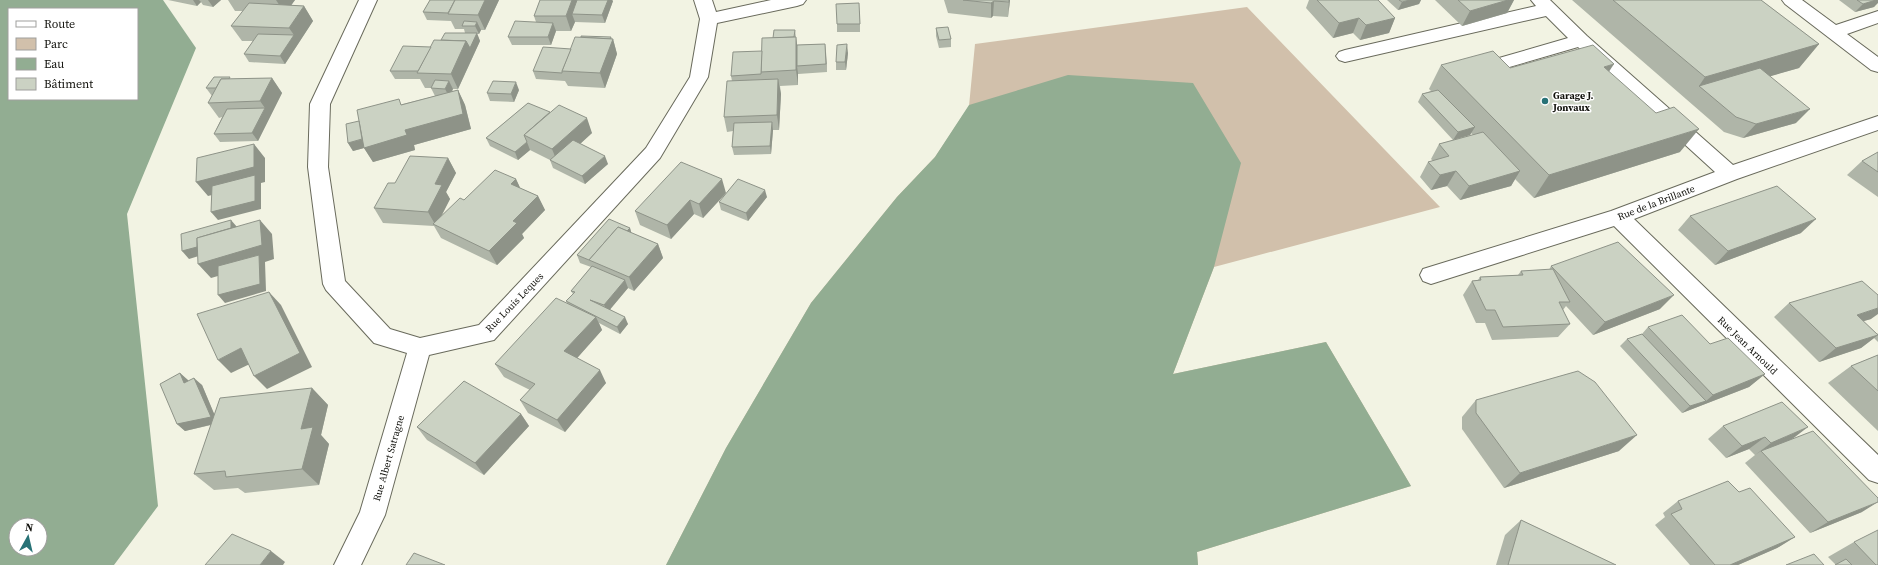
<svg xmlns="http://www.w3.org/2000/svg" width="1878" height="565" font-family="'Source Serif 4',serif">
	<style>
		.green { fill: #d1c0ab }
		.water { fill: #92ad92; fill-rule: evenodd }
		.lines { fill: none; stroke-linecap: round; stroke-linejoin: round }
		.minor-casing { stroke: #696a5c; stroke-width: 2 }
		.minor { fill: #fff; fill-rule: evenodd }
		.wall { fill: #afb5a8 }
		.shaded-wall { fill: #8e9388 }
		.building { fill: #cbd2c3; stroke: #8e9388 }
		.poi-dot { fill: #277276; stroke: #fff; stroke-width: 1.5 }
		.labels { text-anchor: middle; stroke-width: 3; stroke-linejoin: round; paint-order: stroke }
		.poi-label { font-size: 10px; font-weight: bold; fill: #10100b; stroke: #fff; text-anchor: start }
		.street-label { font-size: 10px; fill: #10100b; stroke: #fff }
	</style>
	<rect width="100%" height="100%" fill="#f2f3e3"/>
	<polygon class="green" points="1247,7 1440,207 1214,267 1173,374 1326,342 1411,486 1197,552 1198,565 666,565 726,448 811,303 897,197 935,157 969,106 975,44"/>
	<g class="water">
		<path d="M0 0H163L196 48 127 214 158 506 114 565H0ZM9 9H137V99H9ZM16 525H40V549H16Z"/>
		<polygon points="1068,75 1193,83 1241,163 1214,267 1173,374 1326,342 1411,486 1197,552 1198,565 666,565 726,448 811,303 897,197 935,157 969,105"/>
	</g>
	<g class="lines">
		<g class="minor-casing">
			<g id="minor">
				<polygon points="359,0 377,0 330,104 328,167 345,281 390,329 420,338 479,325 646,148 690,77 700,19 694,0 712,0 716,12 771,0 806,0 803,4 797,6 717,23 708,77 660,158 494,340 429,355 385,515 361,565 334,565 360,512 407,353 374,343 326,290 323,284 308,167 310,104"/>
				<polygon points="1531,0 1550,0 1587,36 1733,165 1878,116 1878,130 1737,179 1634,219 1878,455 1878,483 1869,480 1614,226 1431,284 1423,281 1420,275 1423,269 1611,211 1715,172 1578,47 1506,68 1499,66 1497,62 1499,58 1568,38 1546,16 1345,62 1339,60 1336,56 1339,52 1345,50 1536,6"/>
				<polygon points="1782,0 1802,0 1836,25 1878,11 1878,23 1847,34 1878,57 1878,72 1871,70 1785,4"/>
			</g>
		</g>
		<use href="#minor" class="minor"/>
	</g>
	<g class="wall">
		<polygon points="168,0 221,0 213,7 203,5 201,2 197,6"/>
		<polygon points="228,0 295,0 291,5 304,6 313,21 285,64 249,62 244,54 253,41 242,41 231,26 243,11 235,11"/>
		<polygon points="430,0 499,0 485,30 481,30 479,34 477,34 480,41 458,89 453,89 452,92 458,90 465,105 471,129 414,145 415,150 373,162 364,148 353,151 348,143 359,121 403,104 435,96 431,88 425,88 420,79 395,79 390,71 441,40 465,33 464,29 455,29 451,21 427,20 423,12"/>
		<polygon points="540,0 612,0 613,1 605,23 575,22 571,31 556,31 551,45 512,45 508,37 536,22 534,16"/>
		<polygon points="944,0 1010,0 1008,17 993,16 991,18 948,13"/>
		<polygon points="1309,0 1378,0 1395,18 1389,33 1360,40 1353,33 1333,38 1306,8"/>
		<polygon points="1387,0 1421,0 1419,4 1398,10"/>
		<polygon points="1435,0 1514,0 1507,13 1462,26"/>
		<polygon points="1572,0 1761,0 1819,44 1799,68 1770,76 1796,123 1743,138 1724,132"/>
		<polygon points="1839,0 1878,0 1874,7 1855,12"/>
		<polygon points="860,11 860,32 837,32 837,24"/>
		<polygon points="936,28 951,39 951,47 939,48 936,36"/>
		<polygon points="795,30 797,45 825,44 827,72 798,74 798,73 798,85 780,86 781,94 779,130 773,130 771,154 734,155 732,147 733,131 727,132 724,117 732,81 731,76 762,51 773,38"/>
		<polygon points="613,39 617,54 605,88 568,86 565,81 536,79 533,71 571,49"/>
		<polygon points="848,53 846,70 836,70 836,62"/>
		<polygon points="1441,65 1609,72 1680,152 1534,198 1515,179 1511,186 1460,200 1447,186 1431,190 1420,177 1428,162 1433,161 1431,159 1439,144 1473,135 1471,133 1470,135 1453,140 1418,102 1422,94 1431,91 1429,89"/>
		<polygon points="272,78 282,93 258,141 220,142 214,134 222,117 219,118 208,103 212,96 206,88 231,79"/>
		<polygon points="519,90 514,102 490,101 487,93"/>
		<polygon points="528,103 592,133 580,144 608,164 585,184 553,168 550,160 530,150 518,160 490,146 486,138"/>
		<polygon points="1878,152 1878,197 1847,175 1862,161"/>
		<polygon points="448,158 456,173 446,192 450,199 442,215 464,200 516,179 520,188 538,196 545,210 522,234 524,238 497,265 441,238 434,226 383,223 374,208 395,183"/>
		<polygon points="726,193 703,218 694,214 671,239 640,225 635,211"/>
		<polygon points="767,197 748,221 721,210 719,202"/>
		<polygon points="1690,216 1801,233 1715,265 1678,230"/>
		<polygon points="630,228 631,233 658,244 663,258 634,291 628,288 610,309 628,324 620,334 599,323 602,330 577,358 606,383 565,432 528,413 520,400 530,390 504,377 495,364 567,303 566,301 573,294 571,291 591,267 580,263 577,255"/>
		<polygon points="1551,266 1660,309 1593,335 1566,306 1563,310 1570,324 1558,337 1492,340 1485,323 1476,323 1463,295 1472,281 1478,280 1480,277 1518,275 1521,271 1549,270"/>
		<polygon points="1789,303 1871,319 1863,321 1877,334 1878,333 1878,342 1874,338 1861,348 1819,362 1774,317"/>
		<polygon points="1648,327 1710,344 1765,374 1749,387 1682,413 1620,346 1627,339 1642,334"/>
		<polygon points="1878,355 1878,431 1828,383 1851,366"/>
		<polygon points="180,373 188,381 202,385 214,414 312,388 328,405 321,435 329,444 319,485 245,493 238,488 214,490 194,474 211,425 185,431 177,424"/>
		<polygon points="1476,400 1619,451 1504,488 1462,429 1462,417"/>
		<polygon points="521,414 529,426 484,475 427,440 417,427"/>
		<polygon points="1723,426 1792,439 1862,512 1810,533 1745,463 1755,455 1749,449 1726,458 1708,439"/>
		<polygon points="1739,492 1795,537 1777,548 1738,565 1690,565 1655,525 1665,517 1663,513 1678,501"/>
		<polygon points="1521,520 1616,565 1496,565 1505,535"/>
		<polygon points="1854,542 1878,565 1835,565 1836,565 1828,557"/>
	</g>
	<g class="shaded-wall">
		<polygon points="193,0 199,0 201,2 197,6"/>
		<polygon points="208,0 221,0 213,7"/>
		<polygon points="276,0 295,0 285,14"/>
		<polygon points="485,0 499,0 485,30 478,15"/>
		<polygon points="572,0 583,0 572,14 575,22 571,31 566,16"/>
		<polygon points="608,0 612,0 613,1 605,23 602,15"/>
		<polygon points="1009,0 1010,0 1008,17"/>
		<polygon points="1410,0 1421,0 1419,4 1398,10 1402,2"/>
		<polygon points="1508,0 1514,0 1507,13 1462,26 1470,11"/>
		<polygon points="1876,0 1878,0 1878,3 1874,7 1855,12 1863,4"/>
		<polygon points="994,1 993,16 991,18 991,3"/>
		<polygon points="304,6 313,21 285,64 280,56 294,35 289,28"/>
		<polygon points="1359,18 1353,33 1333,38 1339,23"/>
		<polygon points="1395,18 1389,33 1360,40 1366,25"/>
		<polygon points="477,22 481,30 479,34 475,26"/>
		<polygon points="553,23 556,31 551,45 548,37"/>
		<polygon points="477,33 480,41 458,89 451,74 466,41"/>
		<polygon points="611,37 612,40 613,39 617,54 605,88 600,73"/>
		<polygon points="796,37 798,52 797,66 798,73 798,85 796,70"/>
		<polygon points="825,44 826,52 827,72 826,64"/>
		<polygon points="847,44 848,53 846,70 845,62"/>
		<polygon points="1819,44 1799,68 1709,94 1699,86 1705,77"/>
		<polygon points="1614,64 1599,87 1604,67"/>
		<polygon points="272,78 282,93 258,141 252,133 265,108 260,101"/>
		<polygon points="778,79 781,94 779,130 777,115"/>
		<polygon points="449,81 453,89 449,96 445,89"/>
		<polygon points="516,82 519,90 514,102 511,94"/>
		<polygon points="458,90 465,105 471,129 414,145 415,150 373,162 364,148 353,151 348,143 364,139 405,130"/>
		<polygon points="1810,109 1796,123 1743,138 1756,124"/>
		<polygon points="587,118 592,133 558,164 552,149"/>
		<polygon points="772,122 773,130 771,154 770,146"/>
		<polygon points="1475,127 1470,135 1453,140 1458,132"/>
		<polygon points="1699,129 1680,152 1534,198 1549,175"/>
		<polygon points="527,142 530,150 518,160 515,152"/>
		<polygon points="254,144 265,158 265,182 261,183 261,209 218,220 211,212 255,184 208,196 196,182"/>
		<polygon points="605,156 608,164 585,184 582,176"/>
		<polygon points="448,158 456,173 446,192 450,199 436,226 428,212 435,184"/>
		<polygon points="1456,171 1447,186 1431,190 1440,175"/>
		<polygon points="1520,171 1511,186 1460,200 1469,186"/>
		<polygon points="516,179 523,194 511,184"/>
		<polygon points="722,179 726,193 703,218 699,204"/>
		<polygon points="765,190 767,197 748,221 746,213"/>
		<polygon points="538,196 545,210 522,234 524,238 497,265 489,251 513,221"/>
		<polygon points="690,200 694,214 671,239 667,225"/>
		<polygon points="1816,219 1801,233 1715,265 1728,251"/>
		<polygon points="231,220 237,227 238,244 189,259 182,251"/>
		<polygon points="260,220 272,234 274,259 265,262 266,291 225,303 218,295 259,264 211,278 198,264"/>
		<polygon points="630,228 632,235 623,235"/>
		<polygon points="658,244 663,258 634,291 629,277"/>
		<polygon points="625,280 628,288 608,312 604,305"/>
		<polygon points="269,292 281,305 312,367 267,389 254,376"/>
		<polygon points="1674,295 1660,309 1593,335 1605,322"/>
		<polygon points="1878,308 1878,314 1871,319 1840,328 1857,315"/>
		<polygon points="596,317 602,330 571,365 564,351"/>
		<polygon points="625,317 628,324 620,334 617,327"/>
		<polygon points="1878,335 1861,348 1819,362 1836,348"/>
		<polygon points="241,348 254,362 231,373 218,360"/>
		<polygon points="600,370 606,383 565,432 557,420"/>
		<polygon points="180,373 188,380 192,390 184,383"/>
		<polygon points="1765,374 1749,387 1682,413 1690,406 1706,401 1713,395"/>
		<polygon points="194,378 202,385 218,423 185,431 177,424"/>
		<polygon points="312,388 328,405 321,435 329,444 319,485 302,469 301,429"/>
		<polygon points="521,414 529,426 484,475 475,463"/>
		<polygon points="1808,427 1791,440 1761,451 1755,455 1771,443"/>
		<polygon points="1637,435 1619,451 1504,488 1520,473"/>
		<polygon points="1765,437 1749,449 1726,458 1742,446"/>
		<polygon points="1878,502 1862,512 1810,533 1828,522"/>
		<polygon points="1795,537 1777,548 1738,565 1730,565"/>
		<polygon points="271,551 285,562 283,565 260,565"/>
	</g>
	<g class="building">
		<polygon points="430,0 455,0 448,13 423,12"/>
		<polygon points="455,0 485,0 478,15 448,14"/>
		<polygon points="540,0 572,0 566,16 534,16"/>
		<polygon points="577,0 608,0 602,15 572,14"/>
		<polygon points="963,0 1009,0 1009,2 994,1 991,3"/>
		<polygon points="1317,0 1378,0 1395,18 1366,25 1359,18 1339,23"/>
		<polygon points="1399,0 1410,0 1402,2"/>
		<polygon points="1458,0 1508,0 1470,11"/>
		<polygon points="1613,0 1761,0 1819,44 1705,77"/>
		<polygon points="1857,0 1876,0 1863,4"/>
		<polygon points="249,3 304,6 289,28 231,26"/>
		<polygon points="859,3 860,24 837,24 836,4"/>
		<polygon points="464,21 477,22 475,26 462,26"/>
		<polygon points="515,21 553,23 548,37 508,37"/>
		<polygon points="948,27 951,39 939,40 936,28"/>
		<polygon points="774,30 795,30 794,37 773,38"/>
		<polygon points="445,33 477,33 470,48 466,41 441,40"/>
		<polygon points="258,34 294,35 280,56 244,54"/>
		<polygon points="581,36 611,37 610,39 581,37"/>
		<polygon points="575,37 613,39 600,73 562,71"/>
		<polygon points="796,37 796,70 761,72 762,38"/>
		<polygon points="434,40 466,41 451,74 417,73"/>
		<polygon points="825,44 826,64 797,66 797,45"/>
		<polygon points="847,44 845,62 836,62 837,45"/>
		<polygon points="1593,45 1614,64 1604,67 1656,113 1674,107 1699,129 1549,175 1441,65 1493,51 1510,68"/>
		<polygon points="403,46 431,47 418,71 390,71"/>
		<polygon points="543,47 571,49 562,71 562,73 533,71"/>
		<polygon points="762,51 761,74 731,76 733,52"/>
		<polygon points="1760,68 1810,109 1756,124 1736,117 1699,86"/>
		<polygon points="214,77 230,77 229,79 221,79 216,88 206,88"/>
		<polygon points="272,78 260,101 208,103 221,79"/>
		<polygon points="778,79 777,115 724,117 727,81"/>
		<polygon points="435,80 449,81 445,89 431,88"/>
		<polygon points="493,81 516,82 511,94 487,93"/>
		<polygon points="458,90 463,114 405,130 407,135 364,148 357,110 399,99 401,105"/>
		<polygon points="1438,90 1475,127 1458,132 1422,94"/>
		<polygon points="528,103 550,112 524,135 527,142 515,152 486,138"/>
		<polygon points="559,105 587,118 552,149 524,135"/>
		<polygon points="265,108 252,133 214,134 227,109"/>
		<polygon points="359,121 362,139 348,143 346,124"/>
		<polygon points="772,122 770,146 732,147 734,123"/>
		<polygon points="1483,132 1520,171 1469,186 1456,171 1440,175 1428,162 1449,156 1439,144"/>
		<polygon points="573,140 605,156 582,176 550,160"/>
		<polygon points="254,144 254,167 196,182 197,158"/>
		<polygon points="1878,152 1878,172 1862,161"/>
		<polygon points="410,156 448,158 435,184 442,185 428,212 374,208 388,183 395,183"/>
		<polygon points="681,162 722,179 699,204 690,200 667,225 635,211"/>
		<polygon points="495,170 516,179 511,184 538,196 513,221 517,223 489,251 433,224 460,198 464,200"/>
		<polygon points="255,175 255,201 211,212 212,186"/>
		<polygon points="738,179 765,190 746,213 719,202"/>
		<polygon points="1777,186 1816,219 1728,251 1690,216"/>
		<polygon points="609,219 630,228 627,231 618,227 589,260 577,255"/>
		<polygon points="231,220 231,228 197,238 197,247 182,251 181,234"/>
		<polygon points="260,220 262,245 198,264 197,238"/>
		<polygon points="618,227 658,244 629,277 589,260"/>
		<polygon points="1618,242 1674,295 1605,322 1551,266"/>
		<polygon points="259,255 260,284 218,295 218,266"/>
		<polygon points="592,266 625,280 604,305 590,300 625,317 617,327 566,301 575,292 571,291"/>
		<polygon points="1553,269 1570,302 1559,302 1570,324 1503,327 1495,310 1486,310 1472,281 1481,280 1480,277 1523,275 1521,271"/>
		<polygon points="1862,281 1878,295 1878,308 1857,315 1878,335 1836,348 1789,303"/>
		<polygon points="269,292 300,353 254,376 241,348 218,360 197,314"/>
		<polygon points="556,298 596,317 564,351 600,370 557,420 520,400 535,384 495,364"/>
		<polygon points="1682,315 1710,344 1728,338 1765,374 1713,395 1648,327"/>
		<polygon points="1642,334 1706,401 1690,406 1627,339"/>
		<polygon points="1878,355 1878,391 1851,366"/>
		<polygon points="1578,371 1595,382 1637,435 1520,473 1476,413 1476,400"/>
		<polygon points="180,373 184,383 194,378 211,417 177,424 160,384"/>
		<polygon points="464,381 521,414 475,463 417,427"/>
		<polygon points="312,388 301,429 313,427 302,469 226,477 225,471 194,474 220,398"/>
		<polygon points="1782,402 1808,427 1771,443 1765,437 1742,446 1723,426"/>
		<polygon points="1813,431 1878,498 1878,502 1828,522 1761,451"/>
		<polygon points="1728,481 1739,492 1750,488 1795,537 1730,565 1715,565 1671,514 1682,509 1678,501"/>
		<polygon points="1521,520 1616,565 1508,565"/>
		<polygon points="1878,530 1878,565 1876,565 1854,542"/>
		<polygon points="232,534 271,551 260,565 205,565"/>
		<polygon points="414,553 445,565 406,565"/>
		<polygon points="1814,554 1824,565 1786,565"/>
		<polygon points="1846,559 1852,565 1835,565"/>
	</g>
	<circle class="poi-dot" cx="1545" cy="101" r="4"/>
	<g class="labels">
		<g class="poi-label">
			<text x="1553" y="99">Garage J.<tspan x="1553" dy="12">Jonvaux</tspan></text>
		</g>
		<g class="street-label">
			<text transform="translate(1656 202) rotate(-21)" y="4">Rue de la Brillante</text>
			<text transform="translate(514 302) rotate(-46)" y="4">Rue Louis Leques</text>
			<text transform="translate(1748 345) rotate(44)" y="4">Rue Jean Arnould</text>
			<text transform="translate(388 458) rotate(-74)" y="4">Rue Albert Satragne</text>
		</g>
	</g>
	<rect x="8" y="8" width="130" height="92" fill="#ffffff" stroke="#9f9f9d"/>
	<rect x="16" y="21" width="20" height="6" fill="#ffffff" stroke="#9f9f9d"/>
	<text x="44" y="28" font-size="12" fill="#10100b">Route</text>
	<rect x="16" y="38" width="20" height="12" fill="#d1c0ab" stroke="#9f9f9d"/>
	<text x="44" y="48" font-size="12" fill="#10100b">Parc</text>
	<rect x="16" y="58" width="20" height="12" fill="#92ad92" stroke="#9f9f9d"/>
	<text x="44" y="68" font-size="12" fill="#10100b">Eau</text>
	<rect x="16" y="78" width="20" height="12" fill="#cbd2c3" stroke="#9f9f9d"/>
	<text x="44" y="88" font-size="12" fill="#10100b">Bâtiment</text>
	<g transform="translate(28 537) rotate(8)"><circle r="19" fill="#ffffff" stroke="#9f9f9d"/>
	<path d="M0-3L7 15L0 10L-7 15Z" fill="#277276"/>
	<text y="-6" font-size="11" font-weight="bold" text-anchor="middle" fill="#10100b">N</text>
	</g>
</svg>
